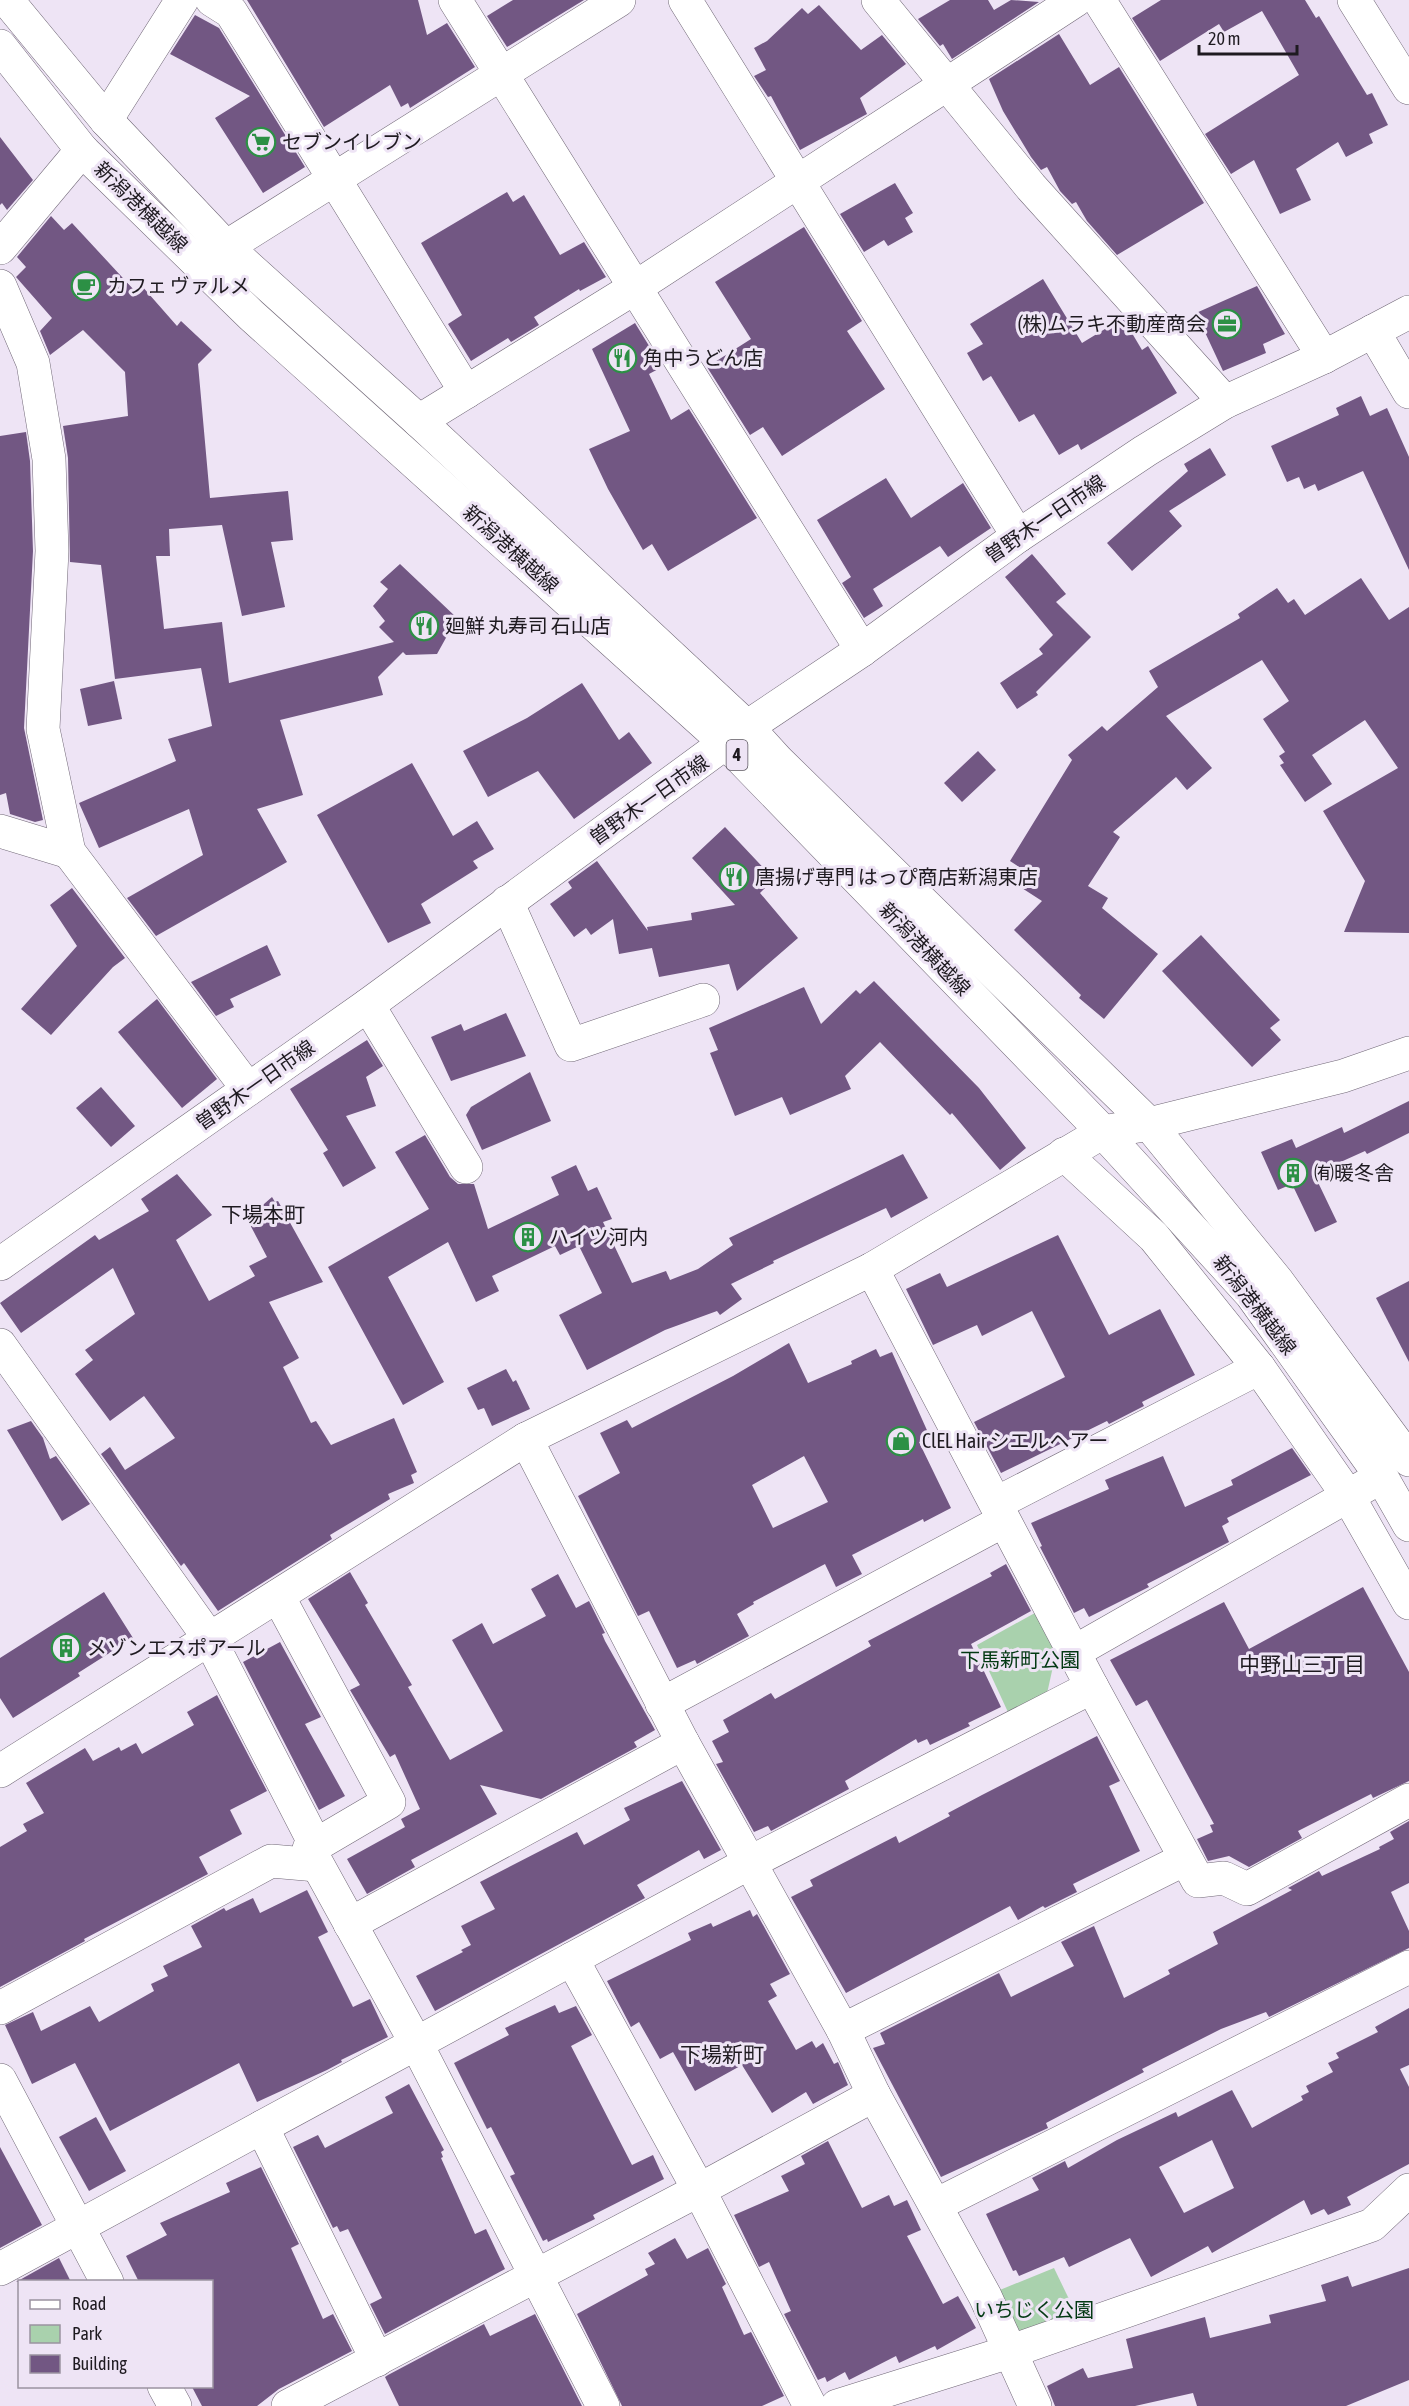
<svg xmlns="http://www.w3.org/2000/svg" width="1409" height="2406" font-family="'Asap Condensed','Noto Sans JP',sans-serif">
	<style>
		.green { fill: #a9d1ad }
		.building { fill: #725783; fill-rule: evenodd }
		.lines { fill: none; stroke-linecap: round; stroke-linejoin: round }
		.minor-casing { stroke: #716877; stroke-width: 34 }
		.major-casing { stroke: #716877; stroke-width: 34 }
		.minor { stroke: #fff; stroke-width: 33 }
		.major { stroke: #fff; stroke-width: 33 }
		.labels { text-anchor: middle; stroke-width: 6; stroke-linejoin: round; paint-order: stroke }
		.shield { fill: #eee4f5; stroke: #5c5760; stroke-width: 1.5 }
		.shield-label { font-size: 18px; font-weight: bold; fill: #1e1a20 }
		.poi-label { font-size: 20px; fill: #1e1a20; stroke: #eee4f5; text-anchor: start }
		.street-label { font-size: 20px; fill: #1e1a20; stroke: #eee4f5 }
		.park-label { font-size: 20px; fill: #033913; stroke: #eee4f5 }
		.neighbourhood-label { font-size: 21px; fill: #1e1a20; stroke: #eee4f5 }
	</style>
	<rect width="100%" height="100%" fill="#eee4f5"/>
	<g class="green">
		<polygon points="1042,1609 1058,1644 1044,1707 1013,1723 977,1645"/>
		<polygon points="1054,2268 1082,2326 1009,2352 985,2296"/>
	</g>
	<g class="building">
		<polygon points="247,0 418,0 427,35 447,23 475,67 410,108 408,103 401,107 390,85 324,127"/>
		<polygon points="513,0 584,0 507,47 487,16"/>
		<polygon points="950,0 988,0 994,10 1011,0 1039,2 952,59 943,44 940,46 918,19"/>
		<polygon points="1161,0 1305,0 1316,18 1319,16 1367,95 1372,93 1388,125 1369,134 1373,143 1346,157 1338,142 1296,169 1311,200 1280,214 1254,160 1231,174 1205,134 1299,75 1262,11 1224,32 1219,24 1160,61 1132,18"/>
		<polygon points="819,5 861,50 882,35 906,64 860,98 867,114 800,150 771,96 768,97 754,76 766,70 754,48 767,41 802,8 808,14"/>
		<polygon points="195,15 219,28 305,167 263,193 215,118 250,96 170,54"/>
		<polygon points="1059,34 1090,85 1119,67 1204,203 1117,255 1087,221 1076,202 1072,204 1060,191 1047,167 1041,170 1031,157 1003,111 989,79"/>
		<polygon points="0,137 33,180 7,210 2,203 0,205"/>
		<polygon points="895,183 913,213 905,218 913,232 888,246 884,240 864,252 840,214"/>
		<polygon points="507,192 513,202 524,195 560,255 584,242 606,277 580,291 579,289 534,317 539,325 511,342 508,338 471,361 448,324 462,315 421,243"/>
		<polygon points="51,216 64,230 72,223 134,290 141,285 177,326 181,321 212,350 198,364 210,498 288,491 293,540 271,542 285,607 242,616 222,525 169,529 170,556 156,556 164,629 222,622 229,683 394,642 379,627 385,621 373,606 388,589 380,582 400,564 457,618 437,654 406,655 403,652 378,677 383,695 280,720 303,795 257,809 287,862 156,936 127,898 203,855 189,809 99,848 79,803 176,761 168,739 212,726 201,668 115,679 101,565 70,562 68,458 63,426 128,416 125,372 83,330 50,355 40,331 52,318 16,277 26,267 17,257"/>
		<polygon points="804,227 862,321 847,331 885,389 782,456 763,427 750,435 707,367 751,339 715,282"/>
		<polygon points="1043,279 1082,343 1123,318 1142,350 1148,346 1177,393 1081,450 1078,444 1059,455 1034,414 1019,422 991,376 983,381 967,353 983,344 970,324"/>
		<polygon points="1257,286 1285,334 1263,344 1266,353 1223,371 1196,313"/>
		<polygon points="635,323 662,367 649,374 671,420 689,409 757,518 668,571 652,544 643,550 608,489 589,449 630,431 592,349"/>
		<polygon points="1361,396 1370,416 1387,408 1409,457 1409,570 1363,471 1318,491 1315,484 1304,489 1299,477 1287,482 1271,446 1339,415 1336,408"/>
		<polygon points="26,432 30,461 33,551 24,728 43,820 35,822 10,814 6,793 0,795 0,436"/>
		<polygon points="1210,448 1226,475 1169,511 1182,526 1132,571 1107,543 1188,471 1184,464"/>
		<polygon points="886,478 911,518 963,483 991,528 948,557 940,546 873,589 883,606 864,618 842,583 851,577 817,520"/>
		<polygon points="1032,554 1066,594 1056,602 1091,637 1036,692 1038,695 1017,709 1000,683 1043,654 1039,649 1053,635 1005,577"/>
		<polygon points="1361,578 1389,620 1409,607 1409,933 1344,932 1365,881 1323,811 1398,768 1365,720 1312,755 1332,784 1305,802 1280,765 1284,763 1279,756 1285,752 1263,719 1289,701 1262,660 1166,716 1212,768 1187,790 1176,777 1113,832 1120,837 1088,886 1108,898 1102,908 1158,954 1104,1019 1079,998 1081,995 1014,930 1042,901 1014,883 1022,869 1010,861 1072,760 1068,755 1102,726 1107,731 1158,687 1149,671 1240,618 1238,614 1277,588 1288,603 1294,599 1305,615"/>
		<polygon points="114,681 122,719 88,726 80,689"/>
		<polygon points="582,683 619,740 629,732 652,763 574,819 538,771 488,797 463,751 527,718"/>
		<polygon points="978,751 996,770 962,802 944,783"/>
		<polygon points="412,763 453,836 477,821 494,849 473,861 478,868 421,904 431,923 388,943 317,815"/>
		<polygon points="725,827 774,879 760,893 798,938 737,991 729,964 659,977 652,948 619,954 613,919 591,935 586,928 574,937 550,904 572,888 568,882 597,861 648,931 647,927 692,920 691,913 735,905 692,858"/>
		<polygon points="72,888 125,958 113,967 51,1035 21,1009 77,946 50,905"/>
		<polygon points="1201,935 1280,1020 1270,1028 1281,1040 1252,1067 1162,971"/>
		<polygon points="267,945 281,975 230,999 234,1007 216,1016 191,982"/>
		<polygon points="874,981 979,1088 1026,1148 1000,1170 952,1113 950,1115 880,1042 845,1076 851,1089 790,1115 782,1097 735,1116 710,1053 718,1050 709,1028 804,987 821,1024 856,990 860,994"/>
		<polygon points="157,999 217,1079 182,1108 118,1032"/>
		<polygon points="506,1013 526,1056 451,1081 431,1037 461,1024 464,1031"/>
		<polygon points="367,1040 383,1066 366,1077 376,1106 346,1116 376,1168 343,1187 323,1153 328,1150 290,1089"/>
		<polygon points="530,1072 551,1121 482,1150 466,1115 471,1107"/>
		<polygon points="101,1087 135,1126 111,1147 76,1108"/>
		<polygon points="1409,1101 1409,1133 1367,1154 1365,1151 1314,1174 1337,1222 1315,1232 1292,1184 1278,1190 1261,1152 1292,1139 1296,1148 1342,1127 1344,1133"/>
		<polygon points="425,1135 450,1177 458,1184 474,1184 488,1229 559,1195 551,1177 576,1165 588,1191 597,1187 612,1219 603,1222 632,1283 666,1271 670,1280 698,1269 733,1245 729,1238 903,1154 928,1198 891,1218 886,1208 773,1261 774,1263 731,1284 742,1299 720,1315 717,1311 665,1330 587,1370 559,1315 602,1293 579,1246 560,1255 555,1246 492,1276 499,1291 476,1302 448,1242 388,1277 444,1382 403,1405 328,1267 429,1209 395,1152"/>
		<polygon points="177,1174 212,1215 176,1240 209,1301 255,1276 249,1266 267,1257 247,1219 272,1197 275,1202 278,1201 323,1282 269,1302 299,1358 283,1367 311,1423 316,1421 331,1445 394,1418 417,1472 411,1475 414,1483 388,1494 390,1499 330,1535 332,1539 218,1611 184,1563 181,1566 101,1454 110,1447 125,1470 175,1438 144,1396 110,1421 75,1374 93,1360 85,1350 135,1314 113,1268 21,1333 0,1303 95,1235 99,1240 149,1211 141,1199"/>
		<polygon points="1058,1235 1109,1335 1160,1309 1195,1375 1142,1402 1144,1406 1109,1424 1107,1421 1001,1473 974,1422 1065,1377 1032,1311 982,1336 977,1325 933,1345 906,1289 940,1273 947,1287"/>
		<polygon points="1409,1281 1409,1362 1376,1298"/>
		<path d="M789 1343 808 1383 852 1364 851 1361 876 1349 880 1357 892 1352 930 1437 919 1442 951 1508 924 1522 923 1519 852 1555 862 1574 836 1587 825 1564 753 1602 754 1604 737 1614 749 1636 697 1664 695 1660 677 1668 649 1611 638 1616 578 1496 620 1473 600 1433 627 1420 632 1428 733 1376ZM804 1456 828 1502 773 1528 752 1485Z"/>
		<polygon points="506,1369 513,1382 516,1380 530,1409 492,1426 484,1408 478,1410 467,1388"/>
		<polygon points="31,1421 43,1438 50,1459 56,1456 90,1504 62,1521 7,1430"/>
		<polygon points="1292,1448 1311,1475 1227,1518 1229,1522 1222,1526 1229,1542 1147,1584 1149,1587 1089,1617 1084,1608 1074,1613 1040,1547 1042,1546 1031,1523 1109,1489 1105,1480 1163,1456 1185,1507 1233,1485 1231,1480"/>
		<polygon points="1006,1564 1031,1611 971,1644 1001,1707 968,1723 970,1726 930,1745 927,1739 918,1743 916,1739 845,1781 849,1789 771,1831 768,1826 754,1832 716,1764 723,1762 712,1741 729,1732 723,1720 771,1693 775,1699 871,1646 868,1641 992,1576 990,1573"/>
		<polygon points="350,1572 368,1603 365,1605 412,1685 408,1687 450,1760 503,1731 452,1640 482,1623 493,1644 546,1616 531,1589 558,1574 576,1608 589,1601 605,1633 602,1634 605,1641 655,1730 634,1742 637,1747 541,1799 480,1785 497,1814 411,1860 415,1867 367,1894 347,1859 405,1827 401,1819 420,1809 395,1754 390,1757 350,1690 360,1685 308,1599"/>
		<polygon points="1363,1587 1409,1672 1409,1781 1373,1798 1371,1794 1298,1831 1302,1838 1249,1867 1229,1856 1208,1861 1197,1839 1213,1832 1210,1825 1214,1824 1147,1700 1136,1706 1110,1660 1224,1602 1249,1649"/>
		<polygon points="104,1592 133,1638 78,1673 80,1676 13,1718 0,1698 0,1658"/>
		<polygon points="280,1642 321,1717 305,1724 345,1796 319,1810 243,1662"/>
		<polygon points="217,1695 267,1791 230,1810 242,1834 199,1857 208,1874 84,1939 85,1941 0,1987 0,1847 27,1831 23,1824 44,1813 26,1783 85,1748 93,1761 119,1747 121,1751 136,1743 142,1754 194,1725 187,1712"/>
		<polygon points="1097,1736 1120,1781 1109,1786 1140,1851 1073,1884 1077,1892 1045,1908 1043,1906 1018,1920 1010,1906 846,1993 791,1897 813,1886 810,1880 896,1836 899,1843 950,1816 948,1813 982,1795"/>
		<polygon points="682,1781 721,1850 704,1859 699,1850 637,1885 645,1898 435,2011 416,1976 463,1952 461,1950 471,1945 461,1926 495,1909 480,1882 577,1832 584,1845 630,1820 624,1808"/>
		<polygon points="1409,1821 1409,1883 1391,1892 1409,1931 1409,1948 1269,2017 1266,2012 1221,2029 1142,2069 1144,2072 1046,2123 1048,2128 941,2177 873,2048 885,2044 880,2033 999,1973 1011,1997 1074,1966 1061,1942 1094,1926 1124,1998 1170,1974 1168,1970 1218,1944 1213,1932 1292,1890 1288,1888 1319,1871 1322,1876 1380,1849 1379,1847 1394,1839 1390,1832"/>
		<polygon points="307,1890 328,1932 318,1937 353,2007 370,1999 388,2037 341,2060 342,2062 327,2070 257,2102 239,2063 110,2131 75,2063 32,2084 5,2025 33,2012 41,2031 90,2006 99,2022 154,1991 151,1984 168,1976 163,1966 202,1947 191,1926 224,1908 226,1911 253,1898 260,1913"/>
		<polygon points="750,1910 753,1917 757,1914 790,1974 770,1984 777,1996 768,2001 796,2050 812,2041 816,2048 823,2043 834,2064 838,2062 848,2085 813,2104 806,2092 772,2113 742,2065 695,2091 673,2052 660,2059 639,2022 631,2027 607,1981 691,1940 688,1933 711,1923 713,1927"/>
		<polygon points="555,2005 559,2013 576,2006 592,2035 571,2046 632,2165 653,2155 664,2179 593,2215 595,2219 548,2242 547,2239 543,2241 510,2176 515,2174 491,2127 487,2129 454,2063 509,2035 505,2028"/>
		<path d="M1409 2008V2065L1400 2069 1409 2087V2164L1347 2197 1351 2205 1328 2215 1324 2209 1311 2215 1304 2200 1212 2253 1208 2246 1151 2277 1130 2238 1069 2267 1064 2257 1019 2276 1016 2270 1013 2271 986 2214 1039 2190 1032 2178 1065 2161 1068 2168 1117 2140 1176 2112 1178 2117 1232 2090 1252 2128 1303 2100 1301 2096 1309 2092 1306 2086 1333 2072 1328 2063 1339 2058 1336 2053 1378 2032 1375 2027ZM1212 2140 1234 2188 1184 2213 1159 2167Z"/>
		<polygon points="409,2084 444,2150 441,2152 443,2157 441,2158 475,2234 486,2229 505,2269 385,2334 370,2304 382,2298 348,2229 340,2232 337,2226 333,2228 293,2147 318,2135 325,2148 393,2113 385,2097"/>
		<polygon points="96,2117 126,2171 89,2191 59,2137"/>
		<polygon points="828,2141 862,2208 889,2195 894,2206 907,2200 921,2230 907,2236 943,2304 958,2296 976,2328 937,2350 935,2346 899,2363 896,2356 849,2380 845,2372 827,2382 825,2377 818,2380 784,2314 791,2311 769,2262 759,2267 734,2215 789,2191 781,2176 805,2164 801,2156"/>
		<polygon points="0,2147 42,2225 0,2248"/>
		<polygon points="261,2167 299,2244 291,2248 323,2319 333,2314 352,2351 279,2389 257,2406 202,2406 192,2387 212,2386 212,2282 139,2282 126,2256 167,2235 160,2223 230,2192 226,2183"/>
		<polygon points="675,2238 687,2259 708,2248 726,2284 722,2287 744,2335 751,2332 784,2396 762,2406 622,2406 577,2314 648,2275 645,2269 655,2264 648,2253"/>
		<polygon points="59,2258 71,2282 16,2282"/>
		<polygon points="1409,2268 1409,2380 1346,2406 1197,2406 1193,2393 1135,2406 1055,2406 1047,2386 1083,2368 1088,2378 1133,2368 1126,2339 1205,2317 1210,2338 1271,2323 1269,2315 1326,2301 1321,2285 1348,2276 1352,2287"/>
		<polygon points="535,2314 582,2406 399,2406 385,2377 388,2375 484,2324 490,2336"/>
	</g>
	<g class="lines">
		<g class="minor-casing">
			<g id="minor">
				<polyline points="212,0 231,12 466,392"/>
				<polyline points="455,0 862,650"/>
				<polyline points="685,0 1018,536"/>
				<polyline points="878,0 1031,187 1225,402"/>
				<polyline points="1099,0 1324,357"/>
				<polyline points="1354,0 1409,88"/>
				<polyline points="106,120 182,0"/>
				<polyline points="226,247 619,0"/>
				<polyline points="0,248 82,150"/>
				<polyline points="0,286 33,363 49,459 52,551 43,729 69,852 248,1089"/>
				<polyline points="1373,331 1409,392"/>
				<polyline points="419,421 636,287 1076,0"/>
				<polyline points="0,831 69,852"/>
				<polyline points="507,902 571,1045 703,1000"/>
				<polyline points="368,1005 466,1167"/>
				<polyline points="1064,1154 1154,1237 1259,1368 1348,1496 1409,1603"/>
				<polyline points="0,1345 209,1638 315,1844"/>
				<polyline points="526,1439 683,1743 843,2030 874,2095 985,2296 1035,2406"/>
				<polyline points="997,1503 1259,1368"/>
				<polyline points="278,1596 389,1802 309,1849 416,2043 603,2406"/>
				<polyline points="1074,1652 1367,1485"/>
				<polyline points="1092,1687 1198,1881 1224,1878 1247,1889 1409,1800"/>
				<polyline points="662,1704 1003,1521"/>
				<polyline points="0,1771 526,1439 872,1269 1103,1132 1149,1124 1343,1076 1409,1053"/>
				<polyline points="350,1924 683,1743"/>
				<polyline points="572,1959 699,2190 810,2406"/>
				<polyline points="0,2008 271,1861 317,1865"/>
				<polyline points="843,2030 1185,1859"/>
				<polyline points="0,2080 107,2282"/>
				<polyline points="262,2127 377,2360"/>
				<polyline points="936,2205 1409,1967"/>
				<polyline points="0,2269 749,1863 1092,1687 872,1269"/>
				<polyline points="164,2386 175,2406"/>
				<polyline points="288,2406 699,2190 874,2095"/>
				<polyline points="837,2406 1009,2352 1372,2225 1409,2190"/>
			</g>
		</g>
		<g class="major-casing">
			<g id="major">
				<polyline points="7,0 106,120 226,247 419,421 747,727 778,761 1149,1124 1278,1282 1409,1460"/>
				<polyline points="0,46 82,150 251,315 727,744 1103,1132 1251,1294 1381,1476 1409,1525"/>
				<polyline points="0,1264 368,1005 747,727 862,650 1018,536 1145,451 1225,402 1324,357 1409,312"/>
			</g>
		</g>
		<use href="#minor" class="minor"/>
		<use href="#major" class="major"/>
	</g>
	<defs>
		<g id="supermarket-ring" transform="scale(1.5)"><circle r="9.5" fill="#eee4f5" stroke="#2c9045" stroke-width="1.5"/><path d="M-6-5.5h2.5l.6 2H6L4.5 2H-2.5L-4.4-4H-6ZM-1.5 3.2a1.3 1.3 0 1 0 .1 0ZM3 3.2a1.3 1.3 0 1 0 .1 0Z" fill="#2c9045"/></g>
		<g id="cafe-ring" transform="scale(1.5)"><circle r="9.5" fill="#eee4f5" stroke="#2c9045" stroke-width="1.5"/><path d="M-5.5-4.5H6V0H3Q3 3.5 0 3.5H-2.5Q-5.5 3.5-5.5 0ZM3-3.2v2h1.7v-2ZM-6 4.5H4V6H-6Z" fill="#2c9045"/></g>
		<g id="office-ring" transform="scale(1.5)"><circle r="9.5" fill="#eee4f5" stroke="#2c9045" stroke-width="1.5"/><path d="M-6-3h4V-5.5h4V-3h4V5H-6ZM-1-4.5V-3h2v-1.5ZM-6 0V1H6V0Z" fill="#2c9045"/></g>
		<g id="restaurant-ring" transform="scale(1.5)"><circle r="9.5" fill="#eee4f5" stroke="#2c9045" stroke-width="1.5"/><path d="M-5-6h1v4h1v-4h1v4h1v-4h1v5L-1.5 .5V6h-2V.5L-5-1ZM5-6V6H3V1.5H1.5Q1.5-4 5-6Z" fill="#2c9045"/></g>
		<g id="building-ring" transform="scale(1.5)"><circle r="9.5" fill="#eee4f5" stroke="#2c9045" stroke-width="1.5"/><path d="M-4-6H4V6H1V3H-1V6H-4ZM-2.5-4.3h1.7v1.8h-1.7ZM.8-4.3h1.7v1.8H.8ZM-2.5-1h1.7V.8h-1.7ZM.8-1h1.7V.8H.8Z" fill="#2c9045"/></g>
		<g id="shop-ring" transform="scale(1.5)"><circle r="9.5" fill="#eee4f5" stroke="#2c9045" stroke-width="1.5"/><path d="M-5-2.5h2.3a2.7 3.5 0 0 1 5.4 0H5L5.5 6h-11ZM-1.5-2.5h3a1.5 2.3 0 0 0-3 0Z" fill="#2c9045"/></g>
	</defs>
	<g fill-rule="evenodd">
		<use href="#supermarket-ring" x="261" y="142"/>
		<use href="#cafe-ring" x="86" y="286"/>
		<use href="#office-ring" x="1227" y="324"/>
		<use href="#restaurant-ring" x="622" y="358"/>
		<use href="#restaurant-ring" x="424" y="626"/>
		<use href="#restaurant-ring" x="734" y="877"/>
		<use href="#building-ring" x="1293" y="1173"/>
		<use href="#building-ring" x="528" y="1237"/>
		<use href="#shop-ring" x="901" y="1441"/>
		<use href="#building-ring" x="66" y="1648"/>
	</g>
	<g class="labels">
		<rect class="shield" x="726.5" y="740" width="21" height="30" rx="4.5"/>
		<g class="shield-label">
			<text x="737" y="761">4</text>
		</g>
		<g class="poi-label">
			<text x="282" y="149">セブンイレブン</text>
			<text x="107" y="293">カフェ ヴァルメ</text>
			<text x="1206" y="331" text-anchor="end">(株)ムラキ不動産商会</text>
			<text x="643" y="365">角中うどん店</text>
			<text x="445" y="633">廻鮮 丸寿司 石山店</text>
			<text x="755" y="884">唐揚げ専門 はっぴ商店新潟東店</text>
			<text x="1314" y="1180">㈲暖冬舎</text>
			<text x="549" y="1244">ハイツ河内</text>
			<text x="922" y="1448">ClEL Hair シエルヘアー</text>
			<text x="87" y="1655">メゾンエスポアール</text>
		</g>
		<g class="street-label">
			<text transform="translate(141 207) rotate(44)" y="7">新潟港横越線</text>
			<text transform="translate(1045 519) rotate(-34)" y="7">曽野木一日市線</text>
			<text transform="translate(511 549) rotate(42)" y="7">新潟港横越線</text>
			<text transform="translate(649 800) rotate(-35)" y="7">曽野木一日市線</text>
			<text transform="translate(925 949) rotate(46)" y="7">新潟港横越線</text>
			<text transform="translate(255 1085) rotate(-35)" y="7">曽野木一日市線</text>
			<text transform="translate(1255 1305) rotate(52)" y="7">新潟港横越線</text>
		</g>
		<g class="park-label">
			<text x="1020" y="1667">下馬新町公園</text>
			<text x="1034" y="2317">いちじく公園</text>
		</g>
		<g class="neighbourhood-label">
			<text x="263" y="1222">下場本町</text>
			<text x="1302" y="1672">中野山三丁目</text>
			<text x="722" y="2062">下場新町</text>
		</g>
	</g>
	<rect x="18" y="2280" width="195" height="108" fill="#eee4f5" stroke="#9b93a0" stroke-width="1.5"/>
	<rect x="30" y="2300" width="30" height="9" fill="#ffffff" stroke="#9b93a0" stroke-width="1.5"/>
	<text x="72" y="2310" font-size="18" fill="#1e1a20">Road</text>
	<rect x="30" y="2325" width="30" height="18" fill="#a9d1ad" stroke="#9b93a0" stroke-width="1.5"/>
	<text x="72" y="2340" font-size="18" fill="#1e1a20">Park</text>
	<rect x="30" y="2355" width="30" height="18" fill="#725783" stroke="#9b93a0" stroke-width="1.5"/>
	<text x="72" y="2370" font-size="18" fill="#1e1a20">Building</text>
	<path d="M1199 45v9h98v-9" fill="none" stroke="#1e1a20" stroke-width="3"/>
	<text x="1208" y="45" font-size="18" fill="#1e1a20" stroke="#eee4f5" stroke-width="4.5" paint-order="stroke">20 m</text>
</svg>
